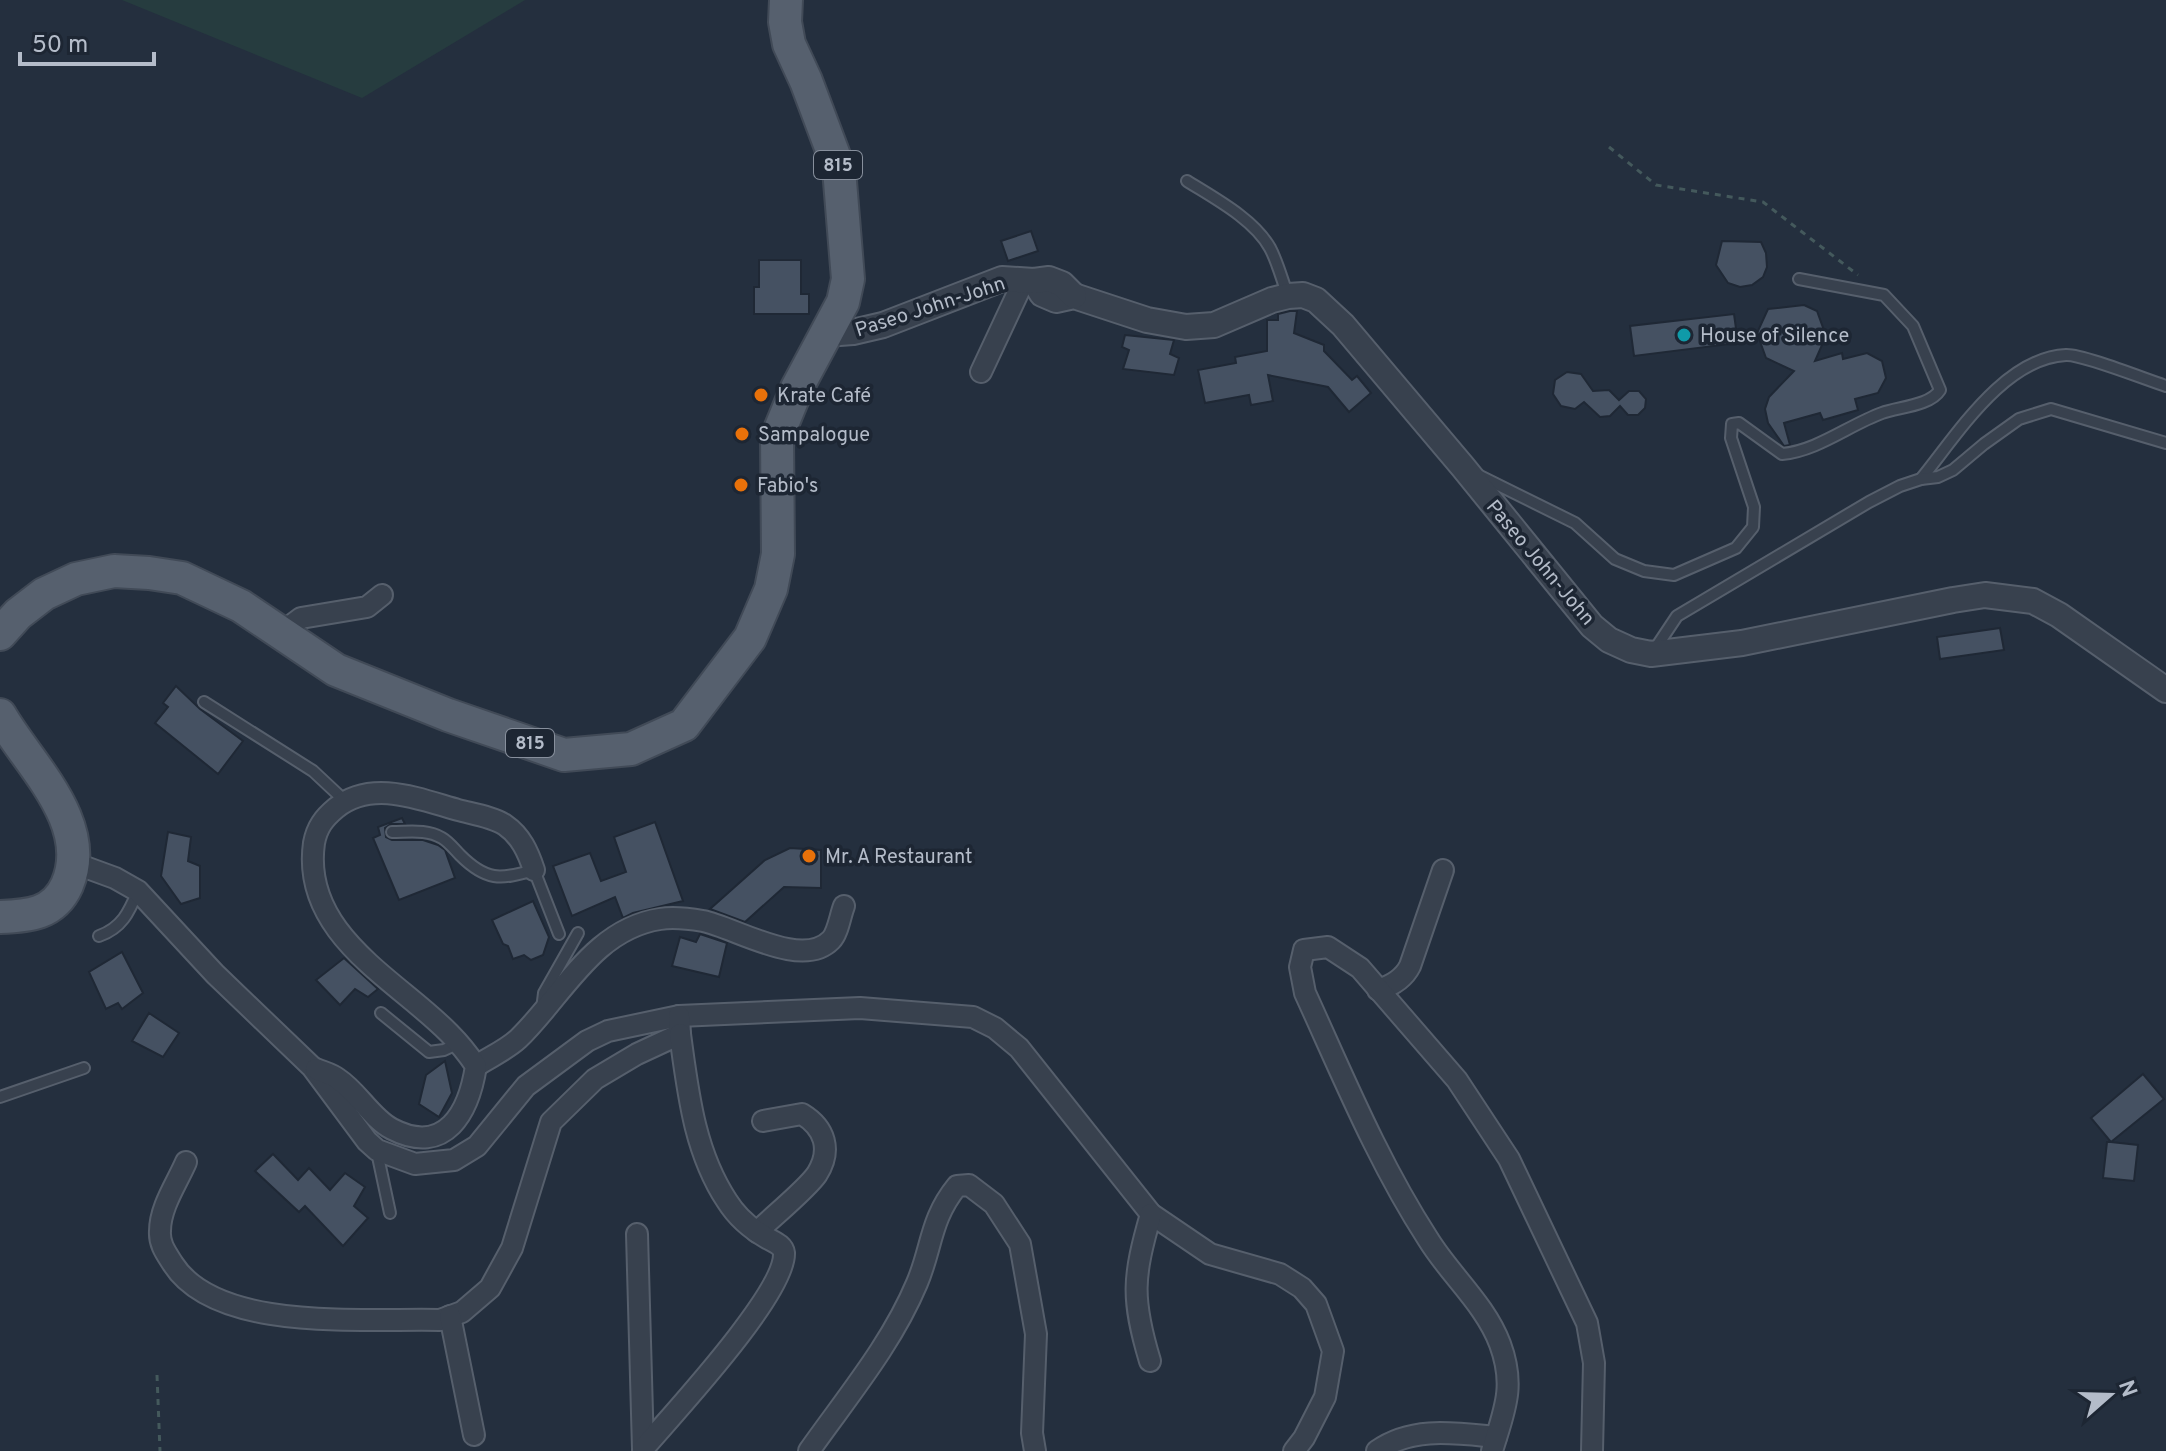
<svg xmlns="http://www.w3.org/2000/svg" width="2166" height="1451" font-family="Overpass,sans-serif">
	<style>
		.green { fill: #263c3f }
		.building { fill: #455162; stroke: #1f2835; stroke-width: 2 }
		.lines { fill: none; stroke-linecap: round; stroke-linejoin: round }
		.service-casing { stroke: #565f6c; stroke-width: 14 }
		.minor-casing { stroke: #565f6c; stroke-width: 24 }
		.tertiary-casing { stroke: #565f6c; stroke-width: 28 }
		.primary-casing { stroke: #414a57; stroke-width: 36 }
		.path { stroke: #44595c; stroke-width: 3; stroke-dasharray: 6 6; stroke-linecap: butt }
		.service { stroke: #38414e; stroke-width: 10 }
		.minor { stroke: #38414e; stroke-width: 20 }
		.tertiary { stroke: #38414e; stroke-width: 24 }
		.primary { stroke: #56606e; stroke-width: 32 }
		.culture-dot { fill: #0f9aa8; stroke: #1d2633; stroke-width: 3 }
		.food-dot { fill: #e8710a; stroke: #1d2633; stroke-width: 3 }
		.labels { text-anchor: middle; stroke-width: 7; stroke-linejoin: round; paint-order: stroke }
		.shield { fill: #1d2633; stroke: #878f9c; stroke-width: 2 }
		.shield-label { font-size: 18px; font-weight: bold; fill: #b4bcc9 }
		.street-label { font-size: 20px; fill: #b4bcc9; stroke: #1d2633 }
		.poi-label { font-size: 20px; fill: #b4bcc9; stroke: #1d2633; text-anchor: start }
	</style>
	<rect width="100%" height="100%" fill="#242f3e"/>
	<polygon class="green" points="122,0 525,0 362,98"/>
	<g class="building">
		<polygon points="1031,231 1038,251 1008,261 1001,241"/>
		<polygon points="1722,241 1761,242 1766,253 1767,267 1763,277 1752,285 1740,287 1728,283 1716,265"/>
		<polygon points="759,260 801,260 801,294 809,294 809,314 754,314 754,287 759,287"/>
		<polygon points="1804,305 1817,311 1826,336 1815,361 1842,353 1843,359 1867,353 1882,361 1886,378 1878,393 1855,399 1858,410 1823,420 1820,413 1784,423 1790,445 1784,446 1768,423 1765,409 1769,397 1794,371 1766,358 1757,333 1768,309"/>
		<polygon points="1290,311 1297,311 1294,333 1324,345 1324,351 1352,380 1357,376 1371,393 1349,412 1328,387 1268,375 1273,401 1251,405 1249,395 1205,403 1198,370 1236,363 1235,357 1267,351 1267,320 1278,320 1278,314"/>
		<polygon points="1734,314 1738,343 1634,356 1630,326"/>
		<polygon points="1125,335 1174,340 1170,354 1179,358 1174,375 1123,369 1129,350 1122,347"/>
		<polygon points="1567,372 1581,374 1593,391 1609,390 1619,400 1629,391 1639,391 1646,399 1645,408 1638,415 1628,415 1620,406 1610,416 1600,417 1584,402 1575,409 1561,406 1553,394 1555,380"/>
		<polygon points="2000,628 2004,650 1940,659 1937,637"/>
		<polygon points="176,686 200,709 243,741 218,774 155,723 168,707 163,703"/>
		<polygon points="402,818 405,824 391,824 385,828 386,837 392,840 423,840 438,845 445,850 455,878 399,900 373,838 380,835 378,827"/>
		<polygon points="655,822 683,901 633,913 623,918 615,897 572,916 553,866 590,853 601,881 626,872 614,837"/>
		<polygon points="168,832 191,837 188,861 200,866 200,898 181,904 161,876"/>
		<polygon points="790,848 821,850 821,888 784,887 745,922 710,909 765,860"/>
		<polygon points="533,901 549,937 543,955 531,960 524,955 513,959 508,946 503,944 492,920"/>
		<polygon points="700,934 727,943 719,977 672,966 680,937 696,942"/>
		<polygon points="122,952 143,993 122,1009 118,1003 106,1009 89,972"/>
		<polygon points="344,958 378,989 368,997 355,989 340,1005 316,980"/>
		<polygon points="149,1013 179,1033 163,1057 132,1041"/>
		<polygon points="445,1061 452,1093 439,1117 419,1104 426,1075"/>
		<polygon points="2143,1074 2164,1099 2111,1142 2138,1145 2134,1181 2103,1178 2107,1142 2111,1142 2091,1118"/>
		<polygon points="273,1154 298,1180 309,1168 330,1190 345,1173 365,1187 354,1206 368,1218 343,1246 305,1206 299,1212 255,1171"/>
	</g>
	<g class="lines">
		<g class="service-casing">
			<g id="service">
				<path d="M1187 181C1214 198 1254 219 1270 248 1278 263 1282 280 1288 296"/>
				<path d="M1478 475 1575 523 1615 559 1644 571 1674 575 1736 548 1753 527 1754 507 1731 438 1732 424 1739 423 1782 454C1817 451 1849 425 1882 413 1898 407 1930 406 1940 390L1913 326 1884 295 1799 279"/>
				<path d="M1921 479C1957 435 2004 358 2066 355 2082 354 2147 380 2166 386"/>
				<polyline points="1653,652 1677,616 1869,502 1900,486 1921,479 1938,477 1953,470 1984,444 2019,419 2051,409 2166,443"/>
				<polyline points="204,702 313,771 345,801"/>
				<path d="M392 832C409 832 427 829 442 838 449 842 455 850 460 855 486 881 500 880 534 870L559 934"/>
				<path d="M99 936C122 928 129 912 138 891"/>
				<polyline points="542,1009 544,993 578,933"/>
				<polyline points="381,1013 429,1052 444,1050 459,1043"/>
				<polyline points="0,1097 84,1068"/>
				<polyline points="377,1152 390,1213"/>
			</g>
		</g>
		<g class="minor-casing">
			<g id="minor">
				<polyline points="981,372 1024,280"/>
				<polyline points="286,637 293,624 301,618 367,607 382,595"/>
				<polyline points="74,863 115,878 138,891 215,974 312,1067 367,1141 377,1150 415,1164 454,1160 477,1146 526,1086 587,1041 608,1031 679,1016 860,1008 973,1017 995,1028 1019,1048 1151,1214 1210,1254 1280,1274 1302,1288 1316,1304 1333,1351 1325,1397 1304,1438 1294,1451"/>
				<path d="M1378 990C1391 986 1404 978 1410 966L1443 870"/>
				<path d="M476 1066C490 1057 506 1050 518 1039 562 997 593 929 660 919 672 917 691 919 703 921 734 927 802 970 831 940 838 933 840 916 844 906"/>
				<path d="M316 1069C323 1072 332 1074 338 1079 358 1092 371 1118 392 1129 446 1157 469 1111 476 1066 468 1054 459 1043 449 1033 396 979 301 934 314 843 317 827 324 818 336 808 372 779 419 799 458 810 473 814 493 817 505 825 521 836 528 852 534 870"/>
				<path d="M186 1162C177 1183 160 1207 160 1231 159 1244 166 1253 173 1264 217 1333 367 1318 440 1320L462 1312 490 1288 512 1248 551 1122 595 1079 637 1054 680 1034 679 1016"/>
				<path d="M757 1232C771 1218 807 1189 817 1174 832 1150 825 1128 802 1114L763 1121"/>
				<polyline points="637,1234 643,1449"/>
				<polyline points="450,1316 474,1435"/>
				<path d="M1150 1361C1131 1298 1133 1277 1151 1214"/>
				<path d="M643 1449C672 1415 786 1293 784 1253 783 1245 774 1242 767 1238 751 1229 737 1217 727 1201 694 1151 688 1092 680 1034"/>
				<path d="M809 1451C847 1397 891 1345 917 1283 932 1248 930 1219 957 1186L969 1185 994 1204 1020 1244 1036 1334 1032 1433 1035 1451"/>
				<path d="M1377 1451C1412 1426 1455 1433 1496 1437"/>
				<path d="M1492 1451C1504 1411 1516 1387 1500 1344 1485 1304 1450 1275 1428 1239 1378 1162 1343 1076 1305 993L1300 967 1304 950 1328 947 1360 968 1457 1080 1509 1159 1587 1323 1594 1363 1592 1451"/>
			</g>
		</g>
		<g class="tertiary-casing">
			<g id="tertiary">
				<polyline points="1034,281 1042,294 1056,300 1074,296 1147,320 1186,327 1214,325 1272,300 1288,296 1303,295 1316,300 1343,325 1463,467 1592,626 1609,640 1631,650 1651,654 1742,643 1953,600 1985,595 2033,601 2059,615 2166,690"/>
				<polyline points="826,334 853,332 883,325 1002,279 1034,281 1049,279 1062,284 1074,296"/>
			</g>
		</g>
		<g class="primary-casing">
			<g id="primary">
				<polyline points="0,634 18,614 44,594 76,579 114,571 149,573 182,578 241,606 336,670 448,715 564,755 631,749 684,725 750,638 771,589 778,554 777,437 797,388 843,302 848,279 839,169 806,81 789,44 785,22 786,0"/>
				<path d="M0 715C28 764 94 823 67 885 54 914 29 916 0 917"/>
			</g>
		</g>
		<g class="path">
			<polyline points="1609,147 1656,185 1763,202 1858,275"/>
			<polyline points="157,1375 160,1451"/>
		</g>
		<use href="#service" class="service"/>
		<use href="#minor" class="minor"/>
		<use href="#tertiary" class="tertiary"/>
		<use href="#primary" class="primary"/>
	</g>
	<circle class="culture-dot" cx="1684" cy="335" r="8"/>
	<g class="food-dot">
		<circle cx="761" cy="395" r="8"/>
		<circle cx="742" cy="434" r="8"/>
		<circle cx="741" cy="485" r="8"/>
		<circle cx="809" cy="856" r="8"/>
	</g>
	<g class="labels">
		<g class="shield">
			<rect x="814" y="151" width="48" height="28" rx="6"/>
			<rect x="506" y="729" width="48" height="28" rx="6"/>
		</g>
		<g class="shield-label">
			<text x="838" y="171">815</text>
			<text x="530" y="749">815</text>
		</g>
		<g class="street-label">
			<text transform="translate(930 306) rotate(-18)" y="7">Paseo John-John</text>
			<text transform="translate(1541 562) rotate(50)" y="7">Paseo John-John</text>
		</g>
		<g class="poi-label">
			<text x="1700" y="342">House of Silence</text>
			<text x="777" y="402">Krate Café</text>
			<text x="758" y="441">Sampalogue</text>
			<text x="757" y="492">Fabio's</text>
			<text x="825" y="863">Mr. A Restaurant</text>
		</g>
	</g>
	<g transform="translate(2110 1395) rotate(70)" stroke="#1d2633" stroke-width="6" paint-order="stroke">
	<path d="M0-6L14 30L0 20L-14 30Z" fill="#b4bcc9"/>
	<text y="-12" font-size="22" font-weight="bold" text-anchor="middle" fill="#b4bcc9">N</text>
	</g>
	<path d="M20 52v12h134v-12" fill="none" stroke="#b4bcc9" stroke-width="4"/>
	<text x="32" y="52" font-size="24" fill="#b4bcc9" stroke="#1d2633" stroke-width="6" paint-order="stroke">50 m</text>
</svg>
